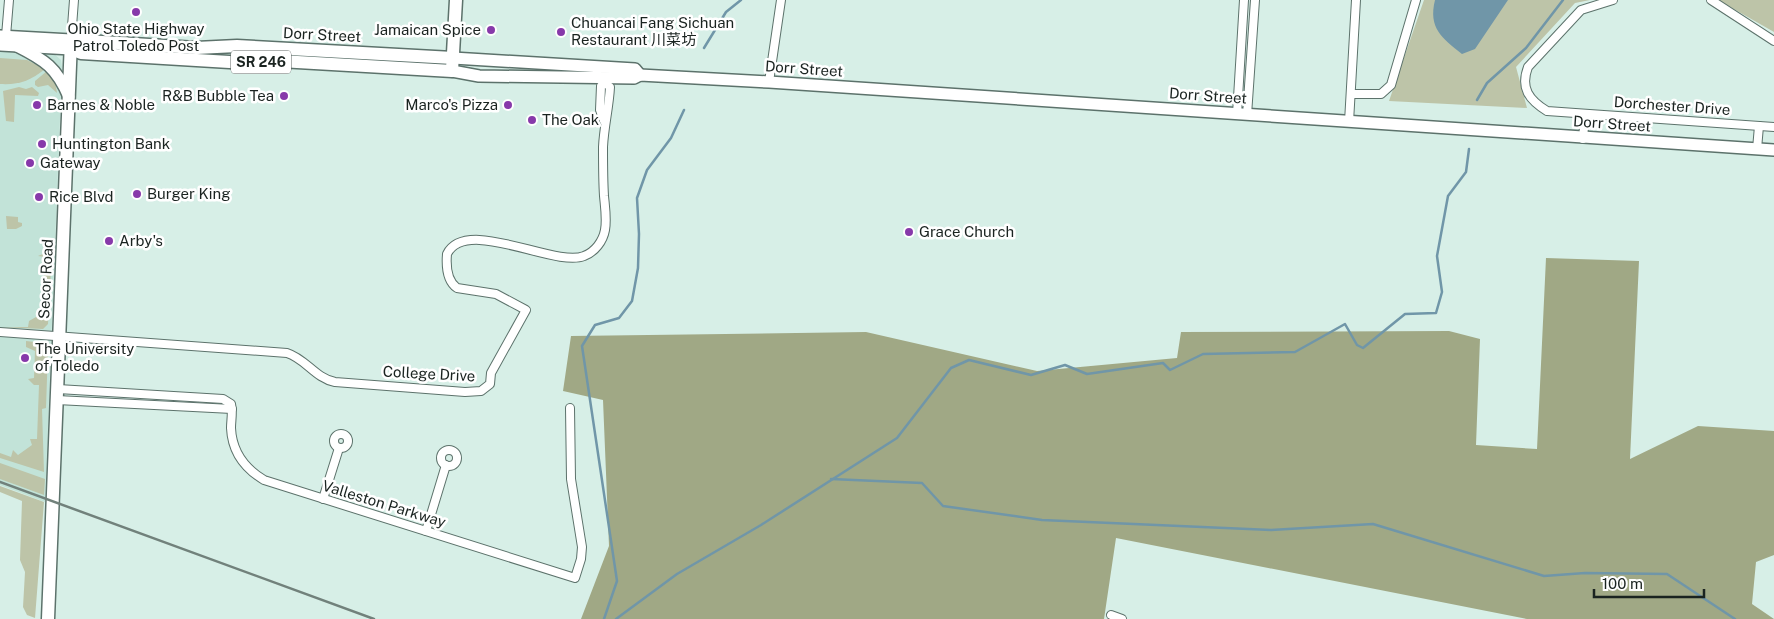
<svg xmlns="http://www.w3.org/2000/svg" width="1774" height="619" font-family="'Public Sans','Noto Sans SC',sans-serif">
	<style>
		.built { fill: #c2e3d8 }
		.green { fill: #bdc4a8 }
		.forest { fill: #a0a885 }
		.water { fill: #7096a8 }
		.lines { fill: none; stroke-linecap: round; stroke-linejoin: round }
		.stream { stroke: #7096a8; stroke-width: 2.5 }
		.street-casing { stroke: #5c726b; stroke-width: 10 }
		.secondary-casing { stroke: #5c726b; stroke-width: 14 }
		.primary-casing { stroke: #5c726b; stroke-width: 15 }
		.street { stroke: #fff; stroke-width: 8 }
		.secondary { stroke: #fff; stroke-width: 11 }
		.primary { stroke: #fff; stroke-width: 12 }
		.rail { stroke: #71817b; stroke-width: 2.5 }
		.poi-dot { fill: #8739aa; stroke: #fff; stroke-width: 2 }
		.labels { text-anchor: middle; stroke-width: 5; stroke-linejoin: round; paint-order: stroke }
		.shield { fill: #fff; stroke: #5f6563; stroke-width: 1 }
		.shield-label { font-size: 14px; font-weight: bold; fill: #1a2320 }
		.poi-label { font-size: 15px; fill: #1a2320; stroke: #fff; text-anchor: start }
		.street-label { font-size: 15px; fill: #1a2320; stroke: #fff }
	</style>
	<rect width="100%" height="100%" fill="#d7efe7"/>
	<polygon class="built" points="0,50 53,53 61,60 62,67 45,502 0,485"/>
	<g class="green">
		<polygon points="1424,0 1590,0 1575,3 1516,67 1527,108 1389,101"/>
		<polygon points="1718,0 1774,0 1774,32"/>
		<path d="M0 58 27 60 45 69C30 81 19 85 0 84Z"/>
		<polygon points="47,71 55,81 57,93 48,85 38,87 35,85 35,81"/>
		<polygon points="19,87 26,89 32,87 39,93 38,96 15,95 14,122 6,121 3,91"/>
		<polygon points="6,216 18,217 18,222 22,223 22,226 16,229 7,229"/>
		<polygon points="50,251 52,252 48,324 43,329 0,327 28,327 29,321 36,317 42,317 45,257 38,256"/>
		<polygon points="26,341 44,343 48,348 46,408 42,409 44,472 0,458 0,453 11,457 13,450 18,455 32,445 30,439 37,439 39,385 34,385 28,379 34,378 35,351 26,347"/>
		<polygon points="0,463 45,479 44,495 0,479"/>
		<polygon points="0,486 44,502 35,618 27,615 23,607 25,572 20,560 22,501 0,492"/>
	</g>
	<polygon class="forest" points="1546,258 1639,261 1630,459 1698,426 1774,431 1774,555 1756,562 1752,604 1774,619 1527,619 1116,538 1104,619 581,619 609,546 603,400 563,391 571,336 866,332 1037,371 1177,358 1181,332 1449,331 1480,339 1476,445 1537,449"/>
	<path class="water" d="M1435 0H1508L1475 49 1462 54C1442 38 1428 28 1435 0Z"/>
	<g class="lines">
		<g class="stream">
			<polyline points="704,48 726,12 741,0"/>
			<polyline points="1477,100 1487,83 1526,48 1563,0"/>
			<polyline points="831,479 922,483 943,506 1042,520 1271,530 1373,524 1544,576 1585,573 1667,574 1735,619"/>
			<polyline points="604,619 617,581 582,346 595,325 619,318 632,301 638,268 639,234 637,198 647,170 671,138 684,110"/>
			<polyline points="616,619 677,574 761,525 897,438 951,368 969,360 1031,375 1065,365 1087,374 1163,363 1170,370 1203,354 1295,352 1345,324 1357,345 1363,348 1405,314 1436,313 1442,292 1437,256 1448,196 1466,172 1469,149"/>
		</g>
		<g class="street-casing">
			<g id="street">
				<path d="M1613 0 1581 10 1528 67C1520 88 1529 100 1547 111L1774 127"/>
				<polyline points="1711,0 1774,41"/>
				<polyline points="6,36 9,0"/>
				<polyline points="71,40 74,0"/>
				<polyline points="769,82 781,0"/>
				<polyline points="1351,94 1381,94 1391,85 1416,0"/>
				<polyline points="1237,114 1244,0"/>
				<polyline points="1247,115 1255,0"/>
				<polyline points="604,121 600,110 601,86 605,83 606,79"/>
				<polyline points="1349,122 1356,0"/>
				<polyline points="1583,139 1585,114"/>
				<polyline points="1757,149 1759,126"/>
				<path d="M0 332 287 353C306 359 315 378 335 382L465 392 481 391 490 384 491 373 526 310 496 294 457 288C447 281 446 266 447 254 466 216 555 268 584 256 595 252 603 241 605 230 607 219 605 207 604 196 603 180 603 163 603 147 604 126 609 107 610 87L605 83"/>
				<path d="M58 389 223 399 231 404C233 412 231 420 231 428 232 451 244 468 264 480L575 578 581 559 582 547 571 479 570 408"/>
				<polyline points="57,400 232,409"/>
				<circle cx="341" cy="441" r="7"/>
				<circle cx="449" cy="458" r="8"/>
				<polyline points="323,499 339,448"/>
				<polyline points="426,531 446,465"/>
				<polyline points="1111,615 1122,619"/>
			</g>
		</g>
		<g class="secondary-casing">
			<g id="secondary">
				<polyline points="0,36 71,40"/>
				<polyline points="0,45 71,49"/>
				<path d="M17 46C45 60 57 68 69 97"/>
				<polyline points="453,58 635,69 640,75"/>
				<polyline points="452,71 479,76 634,78 640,75 769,82 1774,150"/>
			</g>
		</g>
		<g class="primary-casing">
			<g id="primary">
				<polyline points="71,49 81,53 246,63 280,61 452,71 456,0"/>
				<polyline points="48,619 71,40 196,48 237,46 453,58"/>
			</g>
		</g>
		<use href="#street" class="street"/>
		<use href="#secondary" class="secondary"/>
		<use href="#primary" class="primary"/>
		<polyline class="rail" points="0,482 374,619"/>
	</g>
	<g class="poi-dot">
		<circle cx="136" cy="12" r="5"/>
		<circle cx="491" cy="30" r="5"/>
		<circle cx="561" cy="32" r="5"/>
		<circle cx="284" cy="96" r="5"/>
		<circle cx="37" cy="105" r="5"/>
		<circle cx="508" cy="105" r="5"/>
		<circle cx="532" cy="120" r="5"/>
		<circle cx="42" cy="144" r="5"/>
		<circle cx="30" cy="163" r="5"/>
		<circle cx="137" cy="194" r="5"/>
		<circle cx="39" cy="197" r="5"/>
		<circle cx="909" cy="232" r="5"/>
		<circle cx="109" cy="241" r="5"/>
		<circle cx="25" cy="358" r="5"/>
	</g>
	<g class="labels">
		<rect class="shield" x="231" y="50.5" width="60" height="23" rx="4"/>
		<g class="shield-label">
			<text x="261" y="67">SR 246</text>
		</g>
		<g class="poi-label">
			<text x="571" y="28">Chuancai Fang Sichuan<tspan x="571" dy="17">Restaurant 川菜坊</tspan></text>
			<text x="136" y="34" text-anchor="middle">Ohio State Highway<tspan x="136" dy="17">Patrol Toledo Post</tspan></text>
			<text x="481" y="35" text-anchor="end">Jamaican Spice</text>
			<text x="274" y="101" text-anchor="end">R&amp;B Bubble Tea</text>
			<text x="47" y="110">Barnes &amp; Noble</text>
			<text x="498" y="110" text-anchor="end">Marco's Pizza</text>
			<text x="542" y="125">The Oak</text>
			<text x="52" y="149">Huntington Bank</text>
			<text x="40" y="168">Gateway</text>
			<text x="147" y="199">Burger King</text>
			<text x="49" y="202">Rice Blvd</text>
			<text x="919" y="237">Grace Church</text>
			<text x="119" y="246">Arby's</text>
			<text x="35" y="354">The University<tspan x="35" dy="17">of Toledo</tspan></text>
		</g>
		<g class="street-label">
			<text transform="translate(322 35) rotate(3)" y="5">Dorr Street</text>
			<text transform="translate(804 69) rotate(4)" y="5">Dorr Street</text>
			<text transform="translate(1208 96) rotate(4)" y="5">Dorr Street</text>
			<text transform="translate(1672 106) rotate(4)" y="5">Dorchester Drive</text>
			<text transform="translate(1612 124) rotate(4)" y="5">Dorr Street</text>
			<text transform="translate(46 279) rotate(-87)" y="5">Secor Road</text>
			<text transform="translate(429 374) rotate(3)" y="5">College Drive</text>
			<text transform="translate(384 504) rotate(17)" y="5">Valleston Parkway</text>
		</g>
	</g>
	<path d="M1594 589v8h110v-8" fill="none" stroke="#1a2320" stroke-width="2.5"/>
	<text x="1602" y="589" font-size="15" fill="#1a2320" stroke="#ffffff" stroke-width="4" paint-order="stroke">100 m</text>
</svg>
